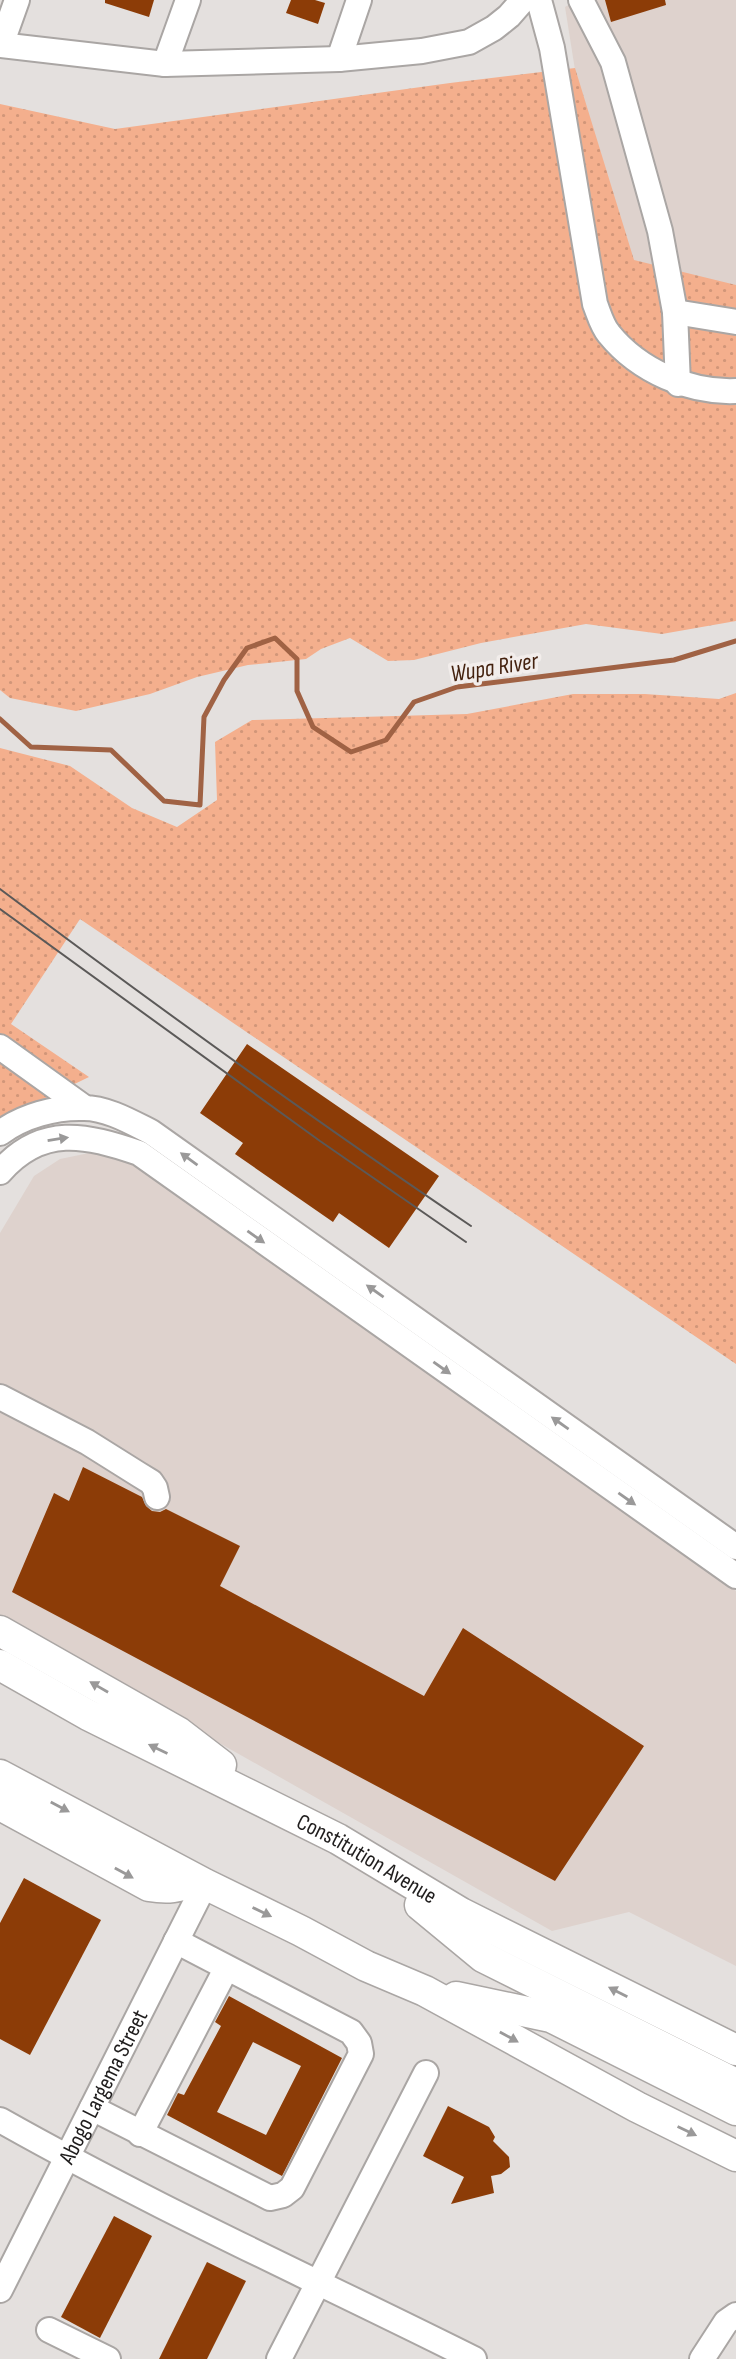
<svg xmlns="http://www.w3.org/2000/svg" width="736" height="2359" font-family="'Sofia Sans Condensed',sans-serif">
	<style>
		.built { fill: #ded2cd }
		.grass { fill: url(#grass-dots) }
		.lines { fill: none; stroke-linecap: round; stroke-linejoin: round }
		.stream { stroke: #a06244; stroke-width: 5 }
		.building { fill: #8c3c07; fill-rule: evenodd }
		.minor-casing { stroke: #aaa6a4; stroke-width: 28 }
		.major-casing { stroke: #aaa6a4; stroke-width: 33 }
		.minor { stroke: #fff; stroke-width: 24 }
		.major { stroke: #fff; stroke-width: 30 }
		.tram { stroke: #5b5958; stroke-width: 2 }
		.oneway { fill: #9a9999 }
		.labels { text-anchor: middle; stroke-width: 7; stroke-linejoin: round; paint-order: stroke }
		.street-label { font-size: 23px; fill: #1f1d1d; stroke: #f2edeb }
		.water-label { font-size: 24px; font-style: italic; fill: #44220f; stroke: #f2edeb }
	</style>
	<defs>
		<pattern id="grass-dots" width="8" height="8" patternUnits="userSpaceOnUse" patternTransform="scale(1.75)"><rect width="8" height="8" fill="#f4af8d"/><path d="M2 2h.1M6 6h.1" fill="none" stroke="#d19679" stroke-width="1.8" stroke-linecap="round"/></pattern>
	</defs>
	<rect width="100%" height="100%" fill="#e4e0de"/>
	<g class="built">
		<polygon points="577,0 736,0 736,296 605,259 565,7"/>
		<polygon points="99,1151 134,1161 736,1591 736,1966 629,1912 552,1931 0,1619 0,1233 34,1176 60,1159"/>
	</g>
	<g class="grass">
		<polygon points="575,68 634,260 736,285 736,621 662,634 586,624 481,643 414,660 388,661 350,638 321,649 306,659 248,665 197,677 150,694 76,711 10,698 0,690 0,104 115,129 450,83"/>
		<polygon points="736,693 736,1364 80,919 11,1024 89,1077 0,1120 0,748 70,766 132,808 177,827 217,800 215,742 252,720 467,714 573,694 645,694 719,699"/>
	</g>
	<g class="lines">
		<polyline class="stream" points="0,719 31,747 111,750 164,801 200,805 204,717 224,680 247,648 275,638 297,659 297,691 313,727 351,752 386,740 414,702 457,687 674,660 736,641"/>
	</g>
	<g class="building">
		<polygon points="105,0 154,0 149,17 105,3"/>
		<polygon points="291,0 315,0 325,3 318,24 286,13"/>
		<polygon points="605,0 665,0 666,5 611,22"/>
		<polygon points="247,1044 439,1176 389,1248 339,1213 333,1222 235,1154 243,1143 200,1113"/>
		<polygon points="83,1467 142,1497 146,1506 152,1511 160,1512 166,1509 240,1546 220,1586 424,1696 463,1628 644,1746 555,1881 12,1592 54,1493 69,1501"/>
		<polygon points="24,1878 101,1920 30,2055 0,2039 0,1923"/>
		<path d="M229 1996 342 2058 282 2176 167 2115 178 2093 184 2095 221 2026 215 2022ZM253 2042 301 2066 266 2135 217 2112Z"/>
		<polygon points="448,2106 489,2127 495,2137 493,2141 509,2157 510,2167 501,2174 491,2176 494,2193 451,2204 464,2177 423,2156"/>
		<polygon points="114,2216 152,2236 100,2338 61,2317"/>
		<polygon points="207,2262 246,2281 207,2359 159,2359"/>
	</g>
	<g class="lines">
		<g class="minor-casing">
			<g id="minor">
				<path d="M539 0 552 48 595 304C599 314 602 326 609 334 639 371 690 393 736 391"/>
				<polyline points="581,0 613,62 660,231 675,312 678,384"/>
				<polyline points="0,45 165,64 339,59 422,51 469,42 494,28 509,16 523,0"/>
				<polyline points="1,45 17,0"/>
				<polyline points="339,59 359,0"/>
				<polyline points="165,64 188,0"/>
				<polyline points="675,312 736,322"/>
				<polyline points="0,1047 85,1108"/>
				<path d="M0 1133C23 1116 55 1107 84 1108 107 1108 131 1122 151 1132L736 1547"/>
				<path d="M0 1172C42 1124 86 1135 139 1153L736 1576"/>
				<polyline points="0,1397 87,1442 138,1474 151,1482 155,1488 157,1497"/>
				<polyline points="92,2108 270,2198 283,2195 292,2188 361,2054 359,2043 351,2032 176,1941"/>
				<path d="M0 2120C154 2207 316 2280 474 2359"/>
				<polyline points="140,2134 226,1969"/>
				<path id="s1" d="M0 2290 205 1884"/>
				<polyline points="49,2330 108,2359"/>
				<polyline points="279,2359 426,2073"/>
				<polyline points="702,2359 726,2322 736,2315"/>
			</g>
		</g>
		<g class="major-casing">
			<g id="major">
				<polyline points="0,1631 178,1732 221,1765"/>
				<path id="s2" d="M0 1665 88 1715 338 1839 461 1913 736 2050"/>
				<polyline points="0,1775 205,1884 301,1931 366,1966 425,1991 637,2107 736,2156"/>
				<path d="M0 1805 149 1886C167 1889 179 1888 196 1880"/>
				<polyline points="420,1905 483,1957 736,2084"/>
				<polyline points="456,1997 551,2017 736,2110"/>
			</g>
		</g>
		<use href="#minor" class="minor"/>
		<use href="#major" class="major"/>
		<g class="tram">
			<path d="M0 889C155 1005 311 1118 471 1226"/>
			<polyline points="0,909 320,1141 466,1242"/>
		</g>
	</g>
	<defs><path id="oneway-solid" d="M-6-.8H1V-3.2L6.5 0L1 3.2V.8H-6Z" transform="scale(1.75)"/></defs>
	<g class="oneway">
		<use href="#oneway-solid" transform="translate(58 1139) rotate(-9)"/>
		<use href="#oneway-solid" transform="translate(189 1159) rotate(-144)"/>
		<use href="#oneway-solid" transform="translate(256 1237) rotate(35)"/>
		<use href="#oneway-solid" transform="translate(375 1291) rotate(-145)"/>
		<use href="#oneway-solid" transform="translate(442 1368) rotate(35)"/>
		<use href="#oneway-solid" transform="translate(560 1423) rotate(-145)"/>
		<use href="#oneway-solid" transform="translate(627 1499) rotate(35)"/>
		<use href="#oneway-solid" transform="translate(99 1687) rotate(-150)"/>
		<use href="#oneway-solid" transform="translate(158 1749) rotate(-154)"/>
		<use href="#oneway-solid" transform="translate(60 1807) rotate(28)"/>
		<use href="#oneway-solid" transform="translate(124 1873) rotate(29)"/>
		<use href="#oneway-solid" transform="translate(262 1912) rotate(26)"/>
		<use href="#oneway-solid" transform="translate(618 1992) rotate(-153)"/>
		<use href="#oneway-solid" transform="translate(509 2037) rotate(29)"/>
		<use href="#oneway-solid" transform="translate(687 2131) rotate(26)"/>
	</g>
	<g class="labels">
		<g class="street-label">
			<text dy="8" stroke="none"><textPath href="#s2" startOffset="415">Constitution Avenue</textPath></text>
			<text dy="8" stroke="none"><textPath href="#s1" startOffset="228">Abogo Largema Street</textPath></text>
		</g>
		<g class="water-label">
			<text transform="translate(494 667) rotate(-9)" y="8">Wupa River</text>
		</g>
	</g>
</svg>
